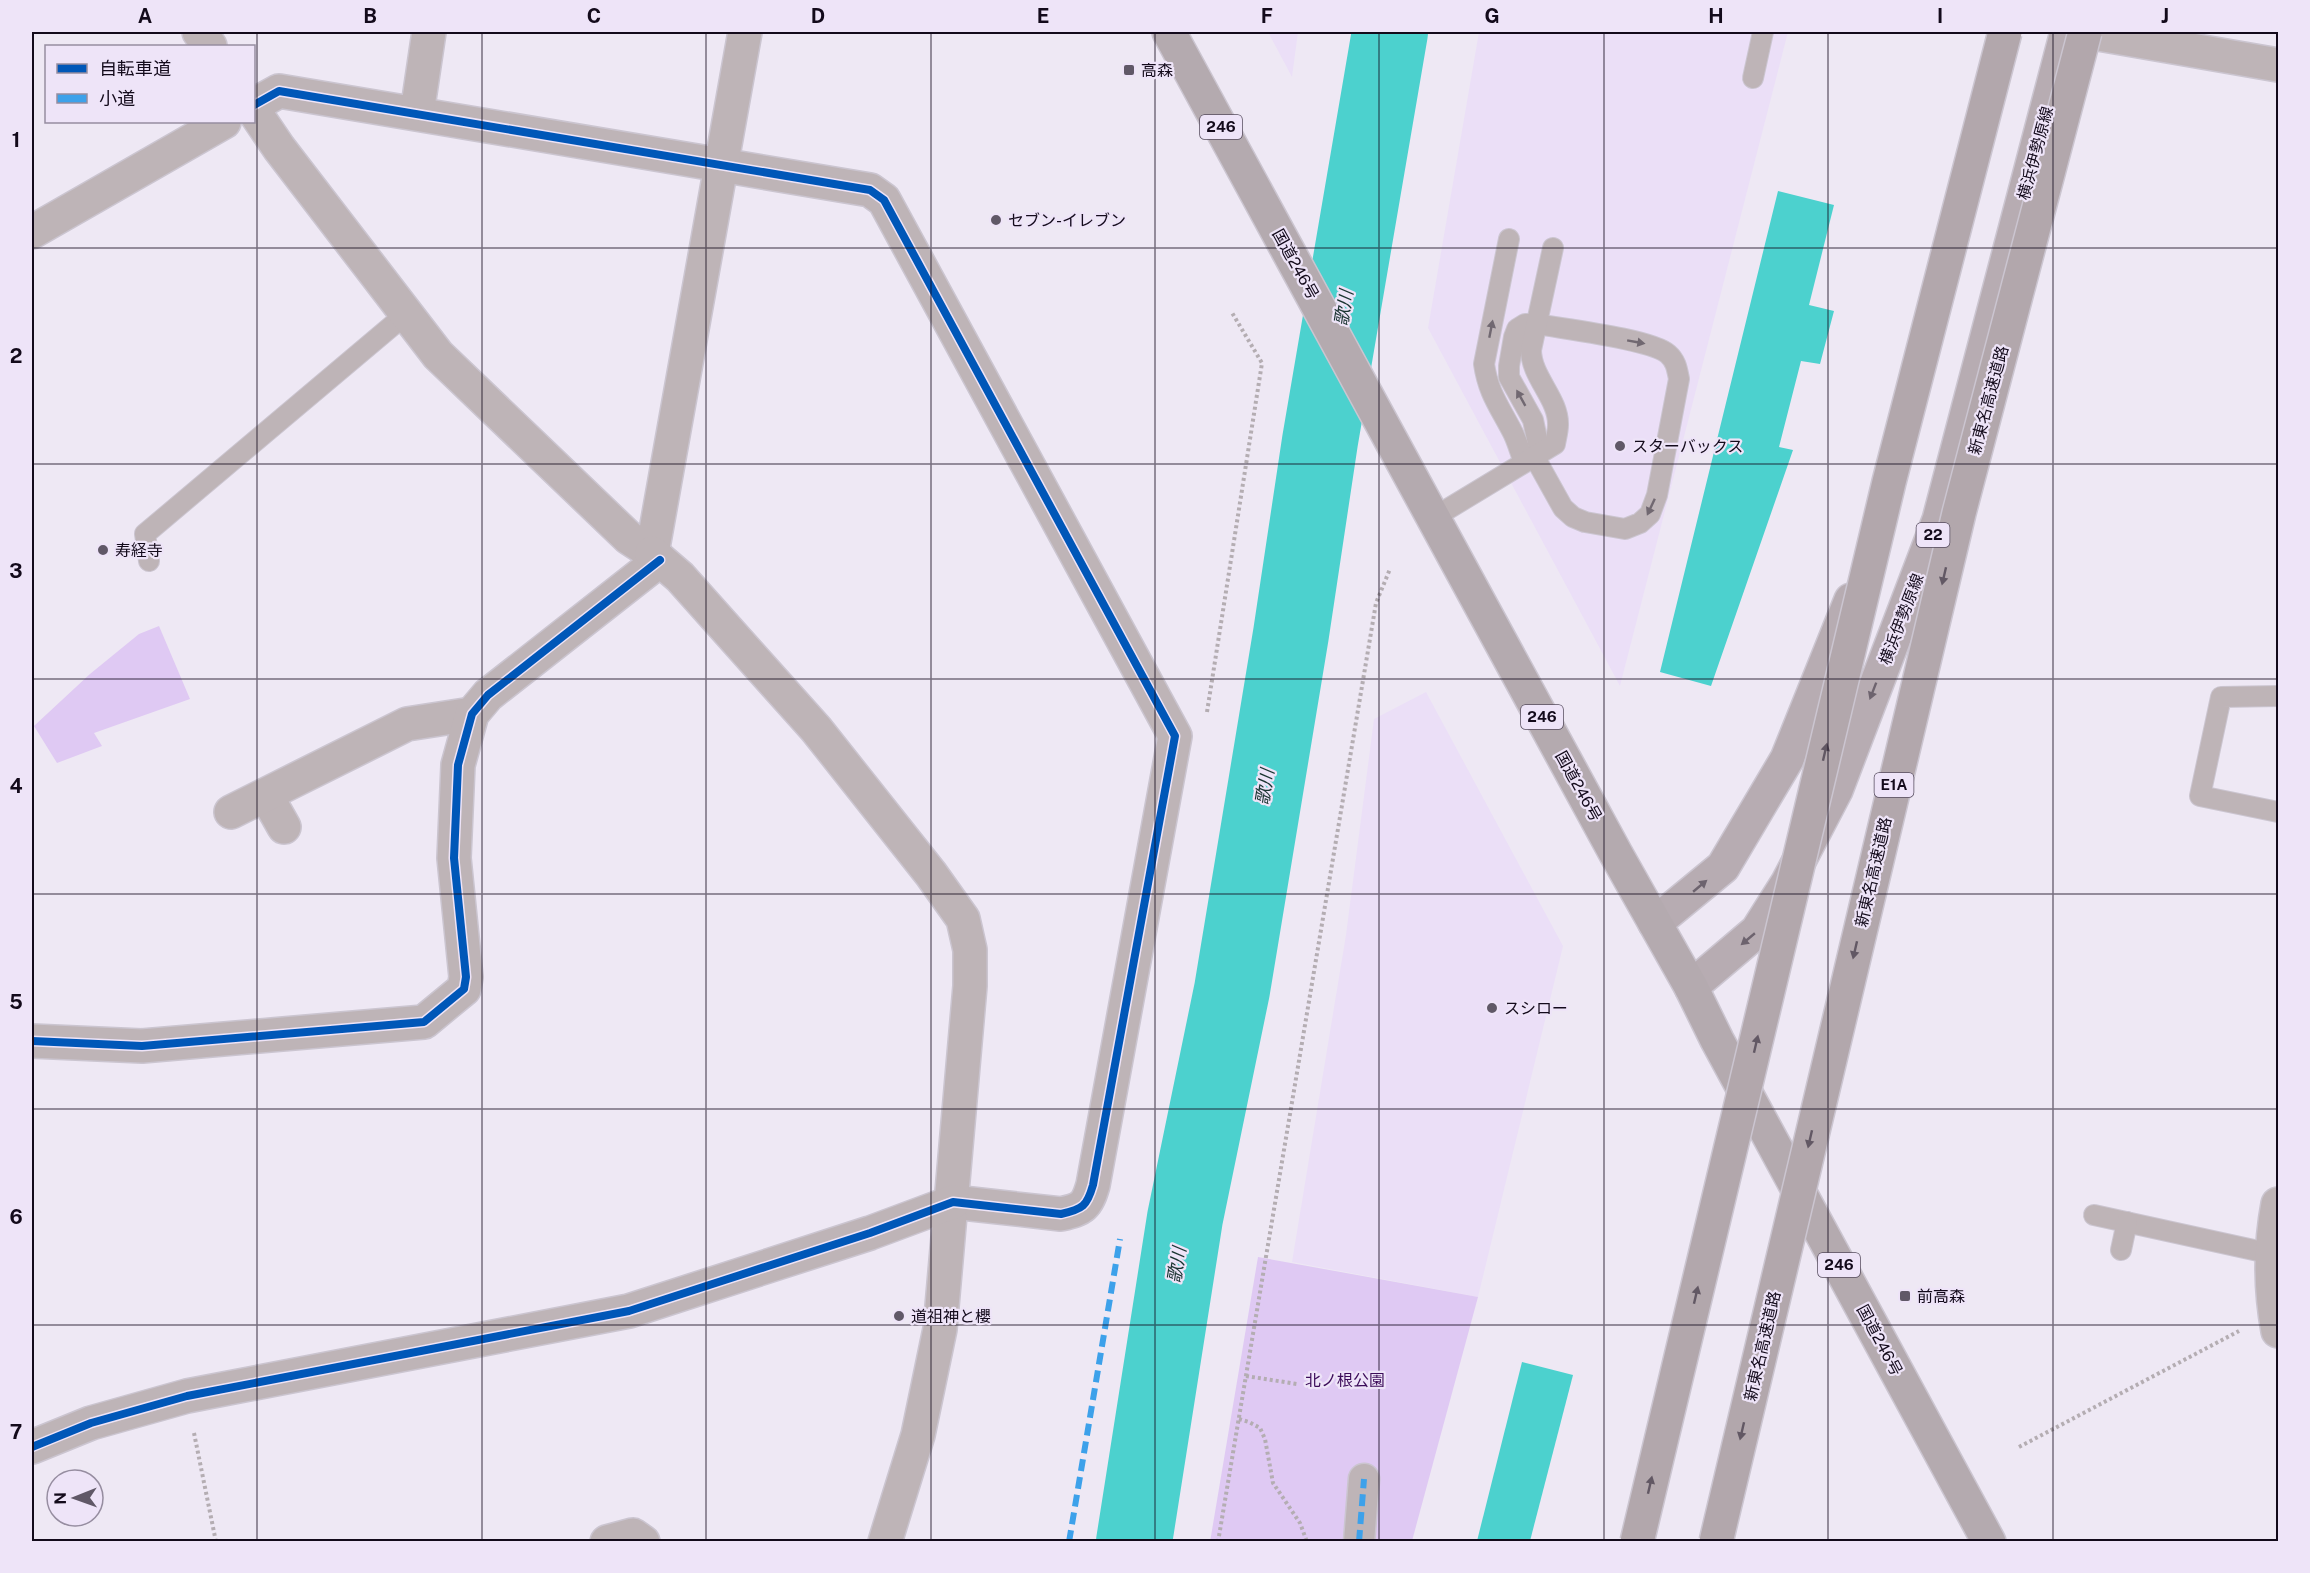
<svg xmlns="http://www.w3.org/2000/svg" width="2310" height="1573" font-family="'Public Sans','Noto Sans JP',sans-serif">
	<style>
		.built { fill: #ebdff7 }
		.green { fill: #dfc9f3 }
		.water { fill: #4cd1ce }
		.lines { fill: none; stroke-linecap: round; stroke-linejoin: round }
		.river { stroke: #4cd1ce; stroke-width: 76 }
		.service-casing { stroke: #cbc5d0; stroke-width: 22 }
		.pedestrian-casing { stroke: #cbc5d0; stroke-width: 33 }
		.minor-casing { stroke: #cbc5d0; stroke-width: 36 }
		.tertiary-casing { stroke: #cbc5d0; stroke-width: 36 }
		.primary-casing { stroke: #cbc5d0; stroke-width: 36 }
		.trunk-casing { stroke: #cbc5d0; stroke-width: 36 }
		.path { stroke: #b4adb2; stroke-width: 4; stroke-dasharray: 3 3; stroke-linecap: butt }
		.service { stroke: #beb4b7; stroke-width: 20 }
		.pedestrian { stroke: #beb4b7; stroke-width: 30 }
		.minor { stroke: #beb4b7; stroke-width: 33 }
		.tertiary { stroke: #beb4b7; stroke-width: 33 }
		.primary { stroke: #b7acb2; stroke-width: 33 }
		.trunk { stroke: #b4aaaf; stroke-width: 33 }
		.motorway-bridge-casing { stroke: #cbc5d0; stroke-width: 36; stroke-linecap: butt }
		.motorway-bridge { stroke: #b2a7ac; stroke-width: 33 }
		.quiet { stroke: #3da1ea; stroke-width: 6; stroke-dasharray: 12 6; stroke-linecap: butt }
		.cycleway-casing { stroke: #eee4f8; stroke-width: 11 }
		.cycleway { stroke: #0057b8; stroke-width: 8 }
		.oneway { fill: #716871 }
		.oneway2 { fill: #625864 }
		.oneway3 { fill: #6d636e }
		.grid { fill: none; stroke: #130a1b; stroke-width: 1.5; stroke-opacity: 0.55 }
		.poi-dot { fill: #605867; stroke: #eee4f8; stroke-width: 2 }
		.labels { text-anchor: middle; stroke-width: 4.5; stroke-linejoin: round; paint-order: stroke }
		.shield { fill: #eee4f8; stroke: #554b5d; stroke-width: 1.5 }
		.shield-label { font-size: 15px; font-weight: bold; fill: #130a1b }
		.poi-label { font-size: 16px; fill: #130a1b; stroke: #eee4f8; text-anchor: start }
		.street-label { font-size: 16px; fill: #130a1b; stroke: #eee4f8 }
		.park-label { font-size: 16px; fill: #3c0c59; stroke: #eee4f8 }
		.water-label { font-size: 18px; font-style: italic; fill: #193330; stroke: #eee4f8 }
		.neatline { fill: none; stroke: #130a1b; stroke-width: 2 }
		.grid-label { font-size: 20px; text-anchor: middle; font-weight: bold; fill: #130a1b }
	</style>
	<rect width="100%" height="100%" fill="#eee8f4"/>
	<g class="built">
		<polygon points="1268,32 1298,32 1292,77"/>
		<polygon points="1479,32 1788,32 1620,686 1428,328"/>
		<polygon points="1426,692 1563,946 1478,1297 1292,1262 1346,935 1374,719"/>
	</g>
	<g class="green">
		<polygon points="159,626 190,699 94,733 102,746 57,763 34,726 90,674 139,634"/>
		<polygon points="1258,1257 1478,1297 1412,1541 1210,1542"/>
	</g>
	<g class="water">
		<polygon points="1778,191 1834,205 1809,305 1834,311 1820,364 1801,361 1779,447 1793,450 1711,686 1660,672"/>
		<polygon points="1522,1362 1573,1375 1530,1541 1477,1541"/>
	</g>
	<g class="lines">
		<polyline class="river" points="1134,1542 1185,1218 1232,990 1291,634 1320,441 1390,32"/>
		<g class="service-casing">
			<g id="service">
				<polyline points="1753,78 1763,32"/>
				<path d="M1509 239 1484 364C1488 392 1499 406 1512 431 1517 440 1520 452 1524 462"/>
				<path d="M1534 456 1563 508 1573 517 1585 522 1625 529 1640 523 1650 514 1657 495 1679 379C1677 369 1676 361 1668 354 1651 339 1564 329 1537 324H1525L1517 329 1514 337 1509 366V377L1533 420 1540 453"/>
				<path d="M1433 518 1555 444C1556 438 1558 431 1558 425 1559 399 1531 377 1531 350L1553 248"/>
				<polyline points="149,561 145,534 406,314"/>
				<polyline points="2278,696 2221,697 2200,796 2278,812"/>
				<polyline points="2094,1215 2272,1254"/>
				<polyline points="2121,1250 2127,1222"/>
			</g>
		</g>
		<g class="pedestrian-casing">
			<polyline id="pedestrian" points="1359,1542 1364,1479"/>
		</g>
		<g class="minor-casing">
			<g id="minor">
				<polyline points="199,32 210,46"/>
				<polyline points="2087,32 2278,65"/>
				<path d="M254 105 279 91 870 190 884 200 1175 736 1093 1185C1087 1206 1083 1209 1061 1214L953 1202"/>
				<polyline points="254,111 279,148 438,355 629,538 652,553 745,32"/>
				<polyline points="417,113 429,32"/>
				<polyline points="32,232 224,122"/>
				<polyline points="266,795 284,827"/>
				<polyline points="231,812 407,724 472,714"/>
				<polyline points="32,1041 142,1046 424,1022 464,989 466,977 454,858 458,765 472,714 488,695 660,560"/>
				<path d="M2278 1204C2270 1247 2270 1288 2278 1331"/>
				<polyline points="607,1542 633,1535 643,1542"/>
			</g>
		</g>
		<g class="tertiary-casing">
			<g id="tertiary">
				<polyline points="652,553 680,577 816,729 931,874 963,919 970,950 970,986 940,1329 918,1435 885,1542"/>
				<polyline points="32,1447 91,1423 187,1396 629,1311 870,1233 953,1202"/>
			</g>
		</g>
		<g class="primary-casing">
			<g id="primary">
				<polyline points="1655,923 1723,867 1787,759 1851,600"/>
				<polyline points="1691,987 1757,931 1788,882 1836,790 1939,520 2067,32"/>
			</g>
		</g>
		<g class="trunk-casing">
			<polyline id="trunk" points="1169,32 1616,854 1691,987 1717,1040 1989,1542"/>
		</g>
		<g class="path">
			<polyline points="1207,712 1262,363 1231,311"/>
			<polyline points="1246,1376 1297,1384"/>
			<polyline points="1239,1419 1249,1422 1260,1428 1265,1439 1273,1483 1300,1523 1307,1542"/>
			<polyline points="194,1433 216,1542"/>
			<polyline points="2019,1447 2239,1331"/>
			<polyline points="1218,1542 1376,603 1390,569"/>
		</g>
		<use href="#service" class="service"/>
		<use href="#pedestrian" class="pedestrian"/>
		<use href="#minor" class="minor"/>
		<use href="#tertiary" class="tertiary"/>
		<use href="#primary" class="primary"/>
		<use href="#trunk" class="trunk"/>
		<g class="motorway-bridge-casing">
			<g id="motorway-bridge">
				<polyline points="1637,1542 1889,482 2005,32"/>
				<polyline points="1716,1542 1959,513 2085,32"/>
			</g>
		</g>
		<use href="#motorway-bridge" class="motorway-bridge"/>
		<g class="quiet">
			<polyline points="1069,1542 1120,1239"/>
			<polyline points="1359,1542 1364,1479"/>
		</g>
		<g class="cycleway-casing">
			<g id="cycleway">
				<polyline points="32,1041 142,1046 424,1022 464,989 466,977 454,858 458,765 472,714 488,695 660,560"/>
				<path d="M32 1447 91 1423 187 1396 629 1311 870 1233 953 1202 1061 1214C1083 1209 1087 1206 1093 1185L1175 736 884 200 870 190 279 91 254 105"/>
			</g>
		</g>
		<use href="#cycleway" class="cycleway"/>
	</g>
	<defs><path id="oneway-solid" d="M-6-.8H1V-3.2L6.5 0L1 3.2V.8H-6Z" transform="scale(1.5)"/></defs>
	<g class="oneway">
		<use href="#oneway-solid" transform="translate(1491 329) rotate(-79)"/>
		<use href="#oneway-solid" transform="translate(1636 342) rotate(10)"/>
		<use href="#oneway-solid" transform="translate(1521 398) rotate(-119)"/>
		<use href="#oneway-solid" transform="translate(1651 507) rotate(115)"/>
	</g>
	<g class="oneway2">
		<use href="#oneway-solid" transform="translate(1944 576) rotate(103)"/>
		<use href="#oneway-solid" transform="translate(1825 752) rotate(-77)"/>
		<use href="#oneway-solid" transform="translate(1855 950) rotate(103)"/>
		<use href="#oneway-solid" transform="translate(1756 1044) rotate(-77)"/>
		<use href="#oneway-solid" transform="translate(1810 1139) rotate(103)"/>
		<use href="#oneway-solid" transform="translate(1696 1295) rotate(-77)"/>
		<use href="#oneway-solid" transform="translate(1742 1431) rotate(103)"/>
		<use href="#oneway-solid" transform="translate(1650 1485) rotate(-77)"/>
	</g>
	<g class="oneway3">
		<use href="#oneway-solid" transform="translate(1873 691) rotate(111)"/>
		<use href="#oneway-solid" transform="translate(1700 886) rotate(-40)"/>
		<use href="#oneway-solid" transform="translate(1748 939) rotate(140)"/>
	</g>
	<path class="grid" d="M257 32V1542M482 32V1542M706 32V1542M931 32V1542M1155 32V1542M1379 32V1542M1604 32V1542M1828 32V1542M2053 32V1542M32 248H2278M32 464H2278M32 679H2278M32 894H2278M32 1109H2278M32 1325H2278"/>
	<g class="poi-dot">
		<rect x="1123" y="64" width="12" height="12" rx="3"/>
		<circle cx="996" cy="220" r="6"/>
		<circle cx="1620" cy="446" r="6"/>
		<circle cx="103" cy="550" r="6"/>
		<circle cx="1492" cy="1008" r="6"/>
		<rect x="1899" y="1290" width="12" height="12" rx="3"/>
		<circle cx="899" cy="1316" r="6"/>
	</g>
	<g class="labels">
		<g class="shield">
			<rect x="1200" y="115" width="42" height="24" rx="4.5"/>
			<rect x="1916.5" y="523" width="33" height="24" rx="4.5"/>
			<rect x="1521" y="705" width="42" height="24" rx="4.5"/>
			<rect x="1874.5" y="773" width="39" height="24" rx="4.5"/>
			<rect x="1818" y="1253" width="42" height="24" rx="4.5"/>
		</g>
		<g class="shield-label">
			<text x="1221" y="132">246</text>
			<text x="1933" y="540">22</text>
			<text x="1542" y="722">246</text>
			<text x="1894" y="790">E1A</text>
			<text x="1839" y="1270">246</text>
		</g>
		<g class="poi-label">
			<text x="1141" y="76">高森</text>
			<text x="1008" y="226">セブン-イレブン</text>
			<text x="1632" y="452">スターバックス</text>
			<text x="115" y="556">寿経寺</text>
			<text x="1504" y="1014">スシロー</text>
			<text x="1917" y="1302">前高森</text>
			<text x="911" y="1322">道祖神と櫻</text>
		</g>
		<g class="street-label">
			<text transform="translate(2035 153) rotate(-75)" y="6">横浜伊勢原線</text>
			<text transform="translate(1296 264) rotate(61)" y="6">国道246号</text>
			<text transform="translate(1988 400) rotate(-75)" y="6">新東名高速道路</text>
			<text transform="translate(1901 619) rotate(-69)" y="6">横浜伊勢原線</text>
			<text transform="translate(1579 786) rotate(61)" y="6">国道246号</text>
			<text transform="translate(1873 872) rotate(-77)" y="6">新東名高速道路</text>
			<text transform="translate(1880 1340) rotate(62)" y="6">国道246号</text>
			<text transform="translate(1762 1346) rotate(-77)" y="6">新東名高速道路</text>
		</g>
		<g class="park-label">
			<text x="1345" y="1386">北ノ根公園</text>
		</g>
		<g class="water-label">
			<text transform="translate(1344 308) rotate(-81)" y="6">歌川</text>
			<text transform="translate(1265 787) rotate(-81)" y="6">歌川</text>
			<text transform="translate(1177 1265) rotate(-81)" y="6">歌川</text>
		</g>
	</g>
	<rect width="2310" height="1573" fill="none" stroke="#eee4f8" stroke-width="66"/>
	<rect x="45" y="45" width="210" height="78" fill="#eee4f8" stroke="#968da0" stroke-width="1.5"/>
	<rect x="57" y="64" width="30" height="9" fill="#0057b8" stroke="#968da0" stroke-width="1.5"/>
	<text x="99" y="75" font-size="18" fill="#130a1b">自転車道</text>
	<rect x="57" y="94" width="30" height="9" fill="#3da1ea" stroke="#968da0" stroke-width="1.5"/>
	<text x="99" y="105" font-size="18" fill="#130a1b">小道</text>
	<g transform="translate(75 1498) rotate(269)"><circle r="28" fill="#eee4f8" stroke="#968da0" stroke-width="1.5"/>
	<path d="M0-4.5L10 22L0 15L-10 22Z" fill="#605867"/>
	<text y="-9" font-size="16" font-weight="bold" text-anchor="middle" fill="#130a1b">N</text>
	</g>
	<rect x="33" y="33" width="2244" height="1507" class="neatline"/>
	<g class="grid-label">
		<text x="145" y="23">A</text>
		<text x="370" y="23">B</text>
		<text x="594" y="23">C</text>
		<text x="818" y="23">D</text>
		<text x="1043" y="23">E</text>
		<text x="1267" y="23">F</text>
		<text x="1492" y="23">G</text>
		<text x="1716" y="23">H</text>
		<text x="1940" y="23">I</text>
		<text x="2165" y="23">J</text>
		<text x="16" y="147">1</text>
		<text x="16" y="363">2</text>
		<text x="16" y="578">3</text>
		<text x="16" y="793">4</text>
		<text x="16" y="1009">5</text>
		<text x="16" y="1224">6</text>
		<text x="16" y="1439">7</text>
	</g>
</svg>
